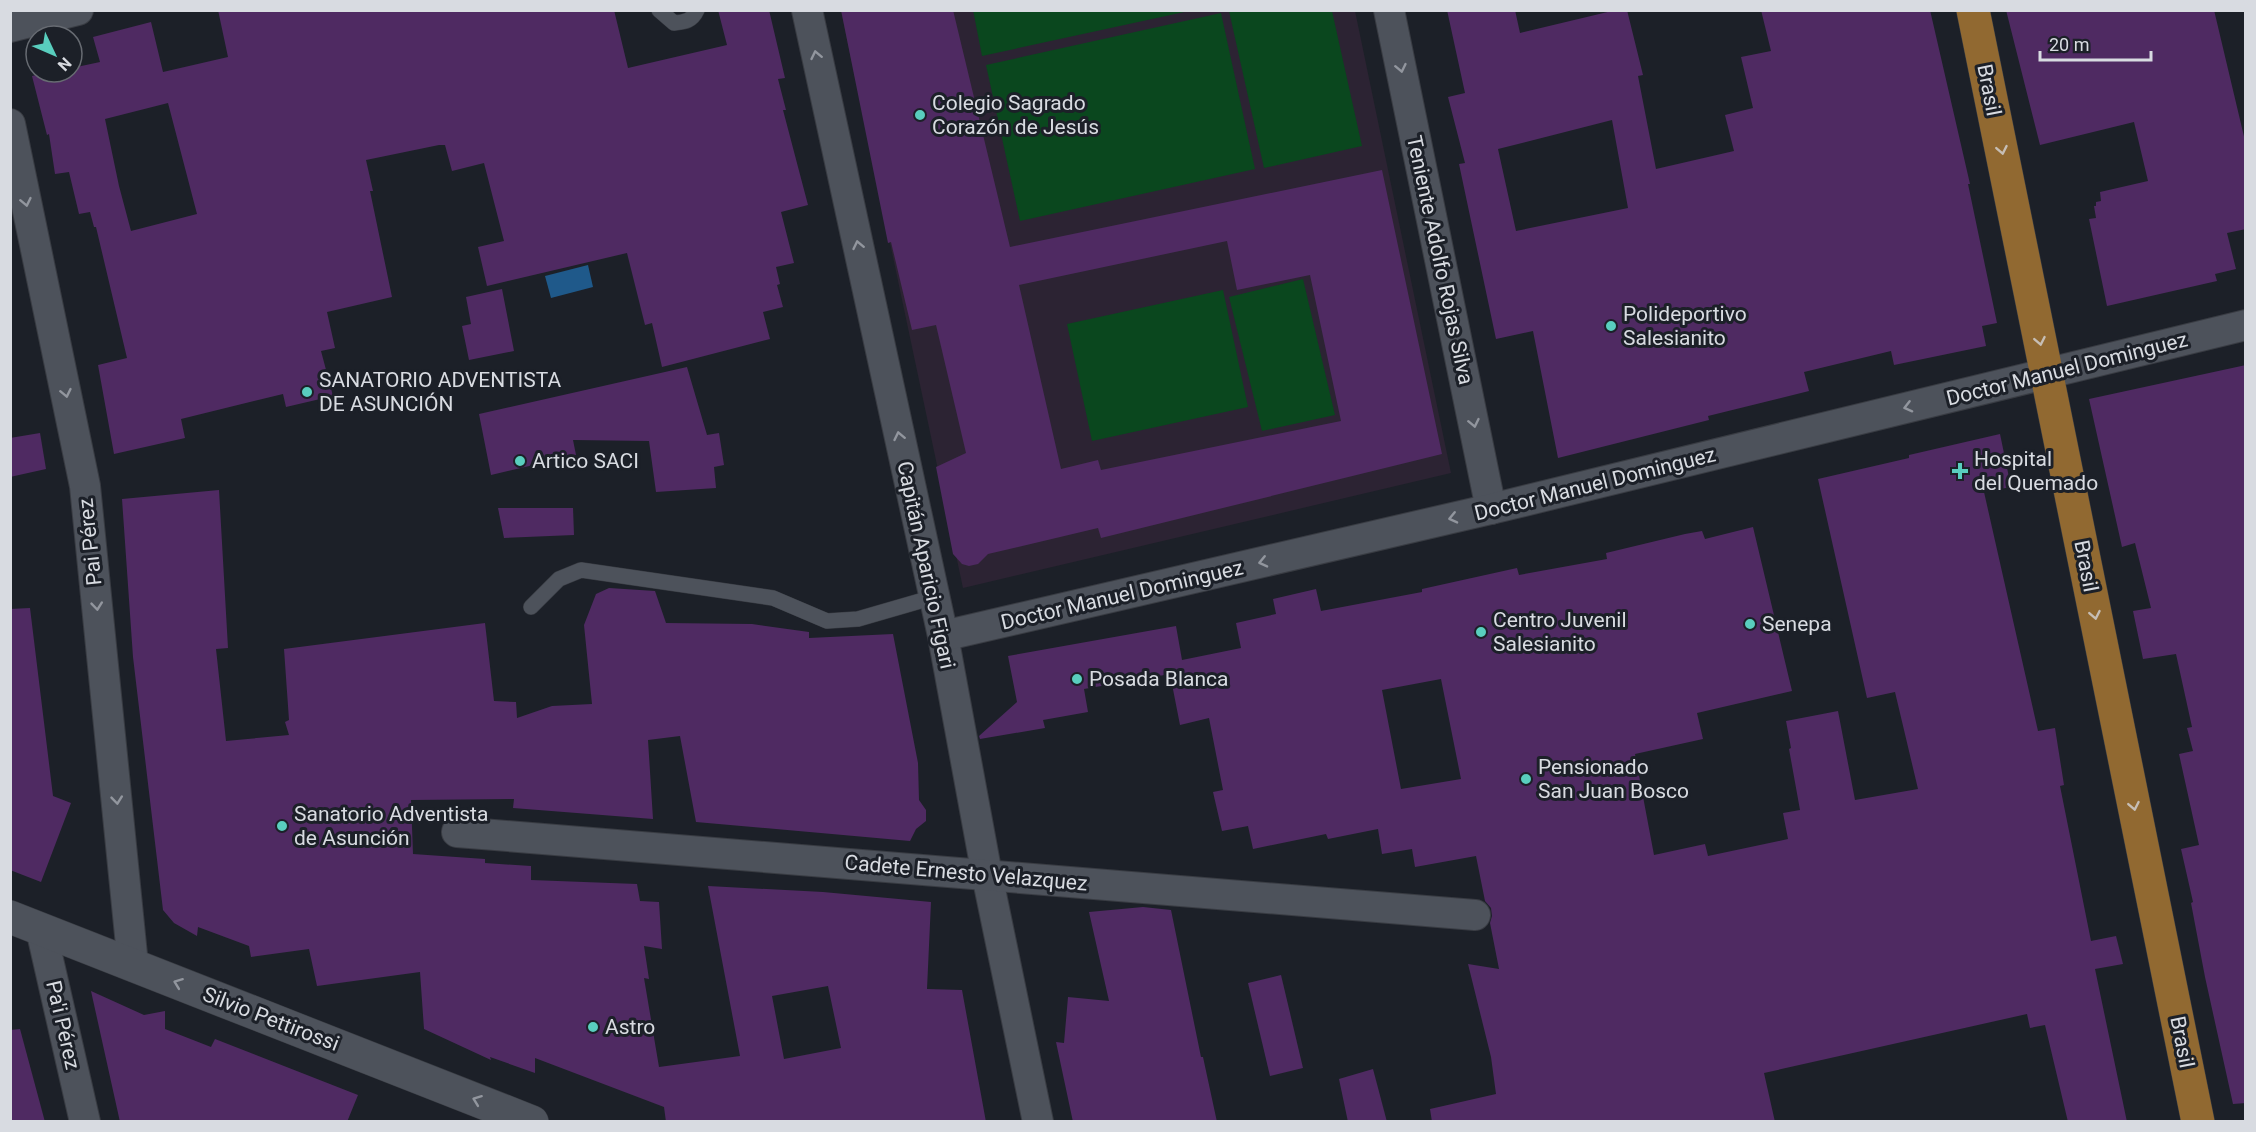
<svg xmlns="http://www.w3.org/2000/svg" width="2256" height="1132" font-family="Roboto,sans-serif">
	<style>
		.education { fill: #2c2333 }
		.green { fill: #0a471e }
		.water { fill: #1f598a }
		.building { fill: #4f2a62; fill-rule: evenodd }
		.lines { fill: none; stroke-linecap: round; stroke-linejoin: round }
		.lane-casing { stroke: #393c43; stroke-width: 16 }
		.street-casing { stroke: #393c43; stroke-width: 32 }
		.secondary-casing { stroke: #393c43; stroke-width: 34 }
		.primary-casing { stroke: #393c43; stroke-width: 34 }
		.lane { stroke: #4d525b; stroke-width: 15 }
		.street { stroke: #4d525b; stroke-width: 30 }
		.secondary { stroke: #4d525b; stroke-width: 33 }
		.primary { stroke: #916931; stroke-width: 33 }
		.oneway { stroke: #92969e }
		.oneway2 { stroke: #c6beb5 }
		.poi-dot { fill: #59cebe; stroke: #1c2028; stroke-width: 2 }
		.labels { text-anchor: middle; stroke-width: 6; stroke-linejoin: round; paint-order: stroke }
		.street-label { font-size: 21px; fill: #d8dbe1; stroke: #1c2028 }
		.poi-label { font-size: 21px; fill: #d8dbe1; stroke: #1c2028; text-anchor: start }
	</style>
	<rect width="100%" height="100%" fill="#1c2028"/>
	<polygon class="education" points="841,11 1355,11 1451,473 963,588"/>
	<g class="green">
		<polygon points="973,10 1189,10 1189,11 982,56"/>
		<polygon points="1229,11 1332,11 1362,146 1264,168"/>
		<polygon points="1221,13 1255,169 1020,221 986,65"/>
		<polygon points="1303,279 1335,415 1262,431 1229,297"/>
		<polygon points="1223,290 1248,407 1092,441 1067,324"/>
	</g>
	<polygon class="water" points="588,265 593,287 551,298 545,276"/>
	<g class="building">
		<path d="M218 10H614L628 68 727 45 718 10H769L785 78 778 79 786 110H783L808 205 781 212 794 263 776 267 780 284 777 285 783 307 763 312 770 339 662 367 652 323 645 325 627 253 487 286 478 247 504 241 484 163 452 171 445 145H439L366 160 373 191H370L392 297 327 312 335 348 321 351 333 396 286 407 283 394 181 419 185 438 114 454 98 365 127 358 96 227H94L90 212 79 214 69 172 55 174 49 134 47 135 32 76 50 72H72V68L100 62 93 37 151 22 163 72 228 57ZM168 103 197 214 131 231 119 186 105 119Z"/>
		<path d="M841 10H953L1010 247 1382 170 1442 454 1101 538 1098 528 988 554 978 564 969 566 962 564 953 554 936 467 966 453 936 325 912 330 891 242 888 243ZM1227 241 1237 290 1310 275 1341 421 1101 470 1098 460 1061 469 1019 285Z"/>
		<path d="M1447 10H1515L1520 33 1616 10H1627L1643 75 1638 76 1656 169 1734 151 1725 115 1753 108 1741 57 1771 51 1761 10H1930L1970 184H1968L1997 323 1982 326 1986 346 1894 365 1891 351 1804 372 1809 391 1708 416 1709 420 1558 458 1533 331 1496 339 1459 164 1465 163 1448 97 1465 93ZM1612 120 1628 208 1516 231 1498 149Z"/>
		<polygon points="2006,10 2214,10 2246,145 2246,229 2227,233 2236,269 2215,274 2217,281 2107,306 2089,219 2096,218 2094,206 2096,206 2096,202 2101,201 2100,192 2148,181 2134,122 2040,145"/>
		<polygon points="502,289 514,351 469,360 462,326 471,324 466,297"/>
		<polygon points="2246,365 2246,1103 2233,1104 2205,977 2191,903 2193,902 2181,849 2199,845 2179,754 2193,751 2187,728 2192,727 2176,654 2143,659 2133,611 2151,608 2135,543 2122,547 2089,399"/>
		<polygon points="687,367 707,435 719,433 724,465 714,467 716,488 656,492 649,441 573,440 576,455 491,475 479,414"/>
		<polygon points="40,433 46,469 10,477 10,438"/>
		<path d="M2000 434 2011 487 1984 492 2038 731 2055 728 2064 785 2060 786 2091 941 2116 936 2123 964 2095 969 2127 1122H2068L2045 1025 2030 1028 2027 1014 1764 1073 1775 1122H1432L1430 1109 1496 1094 1491 1057 1468 964 1499 969 1490 923 1492 916 1491 908 1485 901 1476 856 1415 867 1412 849 1382 854 1378 829 1328 839 1326 834 1253 849 1248 826 1222 831 1213 792 1223 790 1209 718 1180 725 1170 674 1084 689 1088 712 1043 720 1045 728 980 739 979 736 1017 702 1008 656 1176 626 1182 660 1241 648 1236 623 1276 614 1273 599 1316 589 1321 611 1422 592V589L1517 568 1519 575 1607 559 1606 553 1685 534 1702 531 1705 539 1753 527 1792 691 1697 713 1703 739 1635 754 1654 855 1705 844 1708 856 1788 839 1783 813 1800 810 1789 749 1791 748 1786 721 1838 711 1855 800 1918 789 1895 692 1867 698 1818 479 1909 458V455ZM1441 679 1461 779 1401 789 1382 690Z"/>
		<path d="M219 490 228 648 216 649 226 741 289 735 285 722 289 720 284 649 485 623 494 701 516 702 517 718 552 706 592 704 584 625 596 594 609 588 655 591 666 623 752 624 809 632V638L893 634 918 763 919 800 926 810V821L916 829 910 841 696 822 680 736 648 740 653 819 513 808 514 799 411 800 413 854 485 859V863L531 866V880L637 884 640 901 659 902 662 949 644 946 649 979 644 978 659 1067 740 1056 708 886 823 892 931 902 927 989 962 990 986 1122H666L664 1107 535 1058V1073L490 1057 491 1060 424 1029 420 972 317 986 309 949 251 957 249 946 198 927 197 936 174 923 163 910 133 657 122 499ZM828 986 841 1048 784 1059 772 996Z"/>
		<polygon points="498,508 573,508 574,535 504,538"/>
		<polygon points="30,608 53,796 71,803 41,882 10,870 10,609"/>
		<polygon points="1143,907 1171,910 1201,1057 1203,1057 1217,1122 1073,1122 1056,1042 1064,1043 1068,997 1109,1001 1089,912"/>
		<polygon points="1281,975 1303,1068 1270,1076 1248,983"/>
		<polygon points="91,991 144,1015 165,1011 165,1029 211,1047 215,1039 358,1095 347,1122 120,1122"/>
		<polygon points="20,1029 45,1122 10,1122 10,1030"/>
		<polygon points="1373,1069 1387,1122 1348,1122 1339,1079"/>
	</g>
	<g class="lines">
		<g class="lane-casing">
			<g id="lane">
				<path d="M659 10 674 23C685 22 692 21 697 10"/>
				<polyline points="531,607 559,579 581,570 773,598 827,621 858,619 934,597"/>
			</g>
		</g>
		<g class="street-casing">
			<g id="street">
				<polyline points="807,10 943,636 987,875 1038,1122"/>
				<polyline points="1389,10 1491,509"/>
				<polyline points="10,27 78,10"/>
				<polyline points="10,124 85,486 133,965"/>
				<polyline points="943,636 1491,509 2246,325"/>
				<polyline points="457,832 1475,915"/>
				<polyline points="41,929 85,1122"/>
			</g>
		</g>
		<g class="secondary-casing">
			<polyline id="secondary" points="10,917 532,1122"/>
		</g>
		<g class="primary-casing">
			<polyline id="primary" points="1973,10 2198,1122"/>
		</g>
		<use href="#lane" class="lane"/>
		<use href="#street" class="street"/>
		<use href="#secondary" class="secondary"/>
		<use href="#primary" class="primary"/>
	</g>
	<defs><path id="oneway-chevron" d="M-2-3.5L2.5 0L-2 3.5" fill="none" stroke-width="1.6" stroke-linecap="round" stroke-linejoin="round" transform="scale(1.5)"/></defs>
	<g class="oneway">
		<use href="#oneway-chevron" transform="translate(816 55) rotate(-102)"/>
		<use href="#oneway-chevron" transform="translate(1401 68) rotate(78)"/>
		<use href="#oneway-chevron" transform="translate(26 202) rotate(78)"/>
		<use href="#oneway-chevron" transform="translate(858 245) rotate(-102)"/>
		<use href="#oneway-chevron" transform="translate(66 393) rotate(78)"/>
		<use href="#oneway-chevron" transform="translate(1908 407) rotate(166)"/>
		<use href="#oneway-chevron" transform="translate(1474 423) rotate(78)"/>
		<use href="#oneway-chevron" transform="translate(899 436) rotate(-102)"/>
		<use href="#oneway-chevron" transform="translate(1453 518) rotate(167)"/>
		<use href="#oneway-chevron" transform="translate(1263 562) rotate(167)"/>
		<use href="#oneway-chevron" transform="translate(97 606) rotate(84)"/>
		<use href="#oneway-chevron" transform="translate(117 800) rotate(84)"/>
		<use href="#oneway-chevron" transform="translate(178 983) rotate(-159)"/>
		<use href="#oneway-chevron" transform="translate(477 1100) rotate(-159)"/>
	</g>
	<g class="oneway2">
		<use href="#oneway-chevron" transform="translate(2002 150) rotate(79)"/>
		<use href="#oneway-chevron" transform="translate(2040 341) rotate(79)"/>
		<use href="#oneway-chevron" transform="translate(2095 615) rotate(79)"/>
		<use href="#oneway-chevron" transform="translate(2134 806) rotate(79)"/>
	</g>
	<g class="poi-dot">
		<circle cx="920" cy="115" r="6"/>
		<circle cx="1611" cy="326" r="6"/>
		<circle cx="307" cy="392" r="6"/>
		<circle cx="520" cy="461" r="6"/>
		<path d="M1957 462h6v6h6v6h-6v6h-6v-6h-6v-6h6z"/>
		<circle cx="1750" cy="624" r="6"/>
		<circle cx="1481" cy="632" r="6"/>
		<circle cx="1077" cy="679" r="6"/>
		<circle cx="1526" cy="779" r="6"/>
		<circle cx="282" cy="826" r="6"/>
		<circle cx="593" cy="1027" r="6"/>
	</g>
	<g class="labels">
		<g class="street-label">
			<text transform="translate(1989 90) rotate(79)" y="7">Brasil</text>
			<text transform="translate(1440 260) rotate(78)" y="7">Teniente Adolfo Rojas Silva</text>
			<text transform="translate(2067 369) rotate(-14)" y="7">Doctor Manuel Dominguez</text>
			<text transform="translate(1595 484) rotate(-14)" y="7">Doctor Manuel Dominguez</text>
			<text transform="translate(90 542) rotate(-96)" y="7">Pai Pérez</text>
			<text transform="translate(926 565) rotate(78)" y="7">Capitán Aparicio Figari</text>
			<text transform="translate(2086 566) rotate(79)" y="7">Brasil</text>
			<text transform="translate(1122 595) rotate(-13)" y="7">Doctor Manuel Dominguez</text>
			<text transform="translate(966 873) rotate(5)" y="7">Cadete Ernesto Velazquez</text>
			<text transform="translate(271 1019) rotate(21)" y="7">Silvio Pettirossi</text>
			<text transform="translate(63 1025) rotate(77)" y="7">Pa'i Pérez</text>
			<text transform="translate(2182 1042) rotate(79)" y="7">Brasil</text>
		</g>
		<g class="poi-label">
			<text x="932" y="110">Colegio Sagrado<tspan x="932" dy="24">Corazón de Jesús</tspan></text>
			<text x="1623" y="321">Polideportivo<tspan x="1623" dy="24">Salesianito</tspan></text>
			<text x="319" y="387">SANATORIO ADVENTISTA<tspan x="319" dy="24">DE ASUNCIÓN</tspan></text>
			<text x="1974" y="466">Hospital<tspan x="1974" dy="24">del Quemado</tspan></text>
			<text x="532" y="468">Artico SACI</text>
			<text x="1493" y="627">Centro Juvenil<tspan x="1493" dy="24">Salesianito</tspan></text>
			<text x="1762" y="631">Senepa</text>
			<text x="1089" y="686">Posada Blanca</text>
			<text x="1538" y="774">Pensionado<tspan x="1538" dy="24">San Juan Bosco</tspan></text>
			<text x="294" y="821">Sanatorio Adventista<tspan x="294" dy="24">de Asunción</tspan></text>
			<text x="605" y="1034">Astro</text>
		</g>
	</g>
	<rect width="2256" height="1132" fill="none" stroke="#d8dbe1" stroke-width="24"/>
	<g transform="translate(54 54) rotate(134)"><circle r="28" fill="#1c2028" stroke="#676b72" stroke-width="1.5"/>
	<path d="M0-4.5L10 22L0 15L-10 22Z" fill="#59cebe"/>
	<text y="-9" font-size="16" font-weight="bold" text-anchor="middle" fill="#d8dbe1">N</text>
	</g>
	<path d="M2040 51v9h111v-9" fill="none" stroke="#d8dbe1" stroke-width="3"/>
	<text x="2049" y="51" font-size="18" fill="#d8dbe1" stroke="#1c2028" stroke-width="4.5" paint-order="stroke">20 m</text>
</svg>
